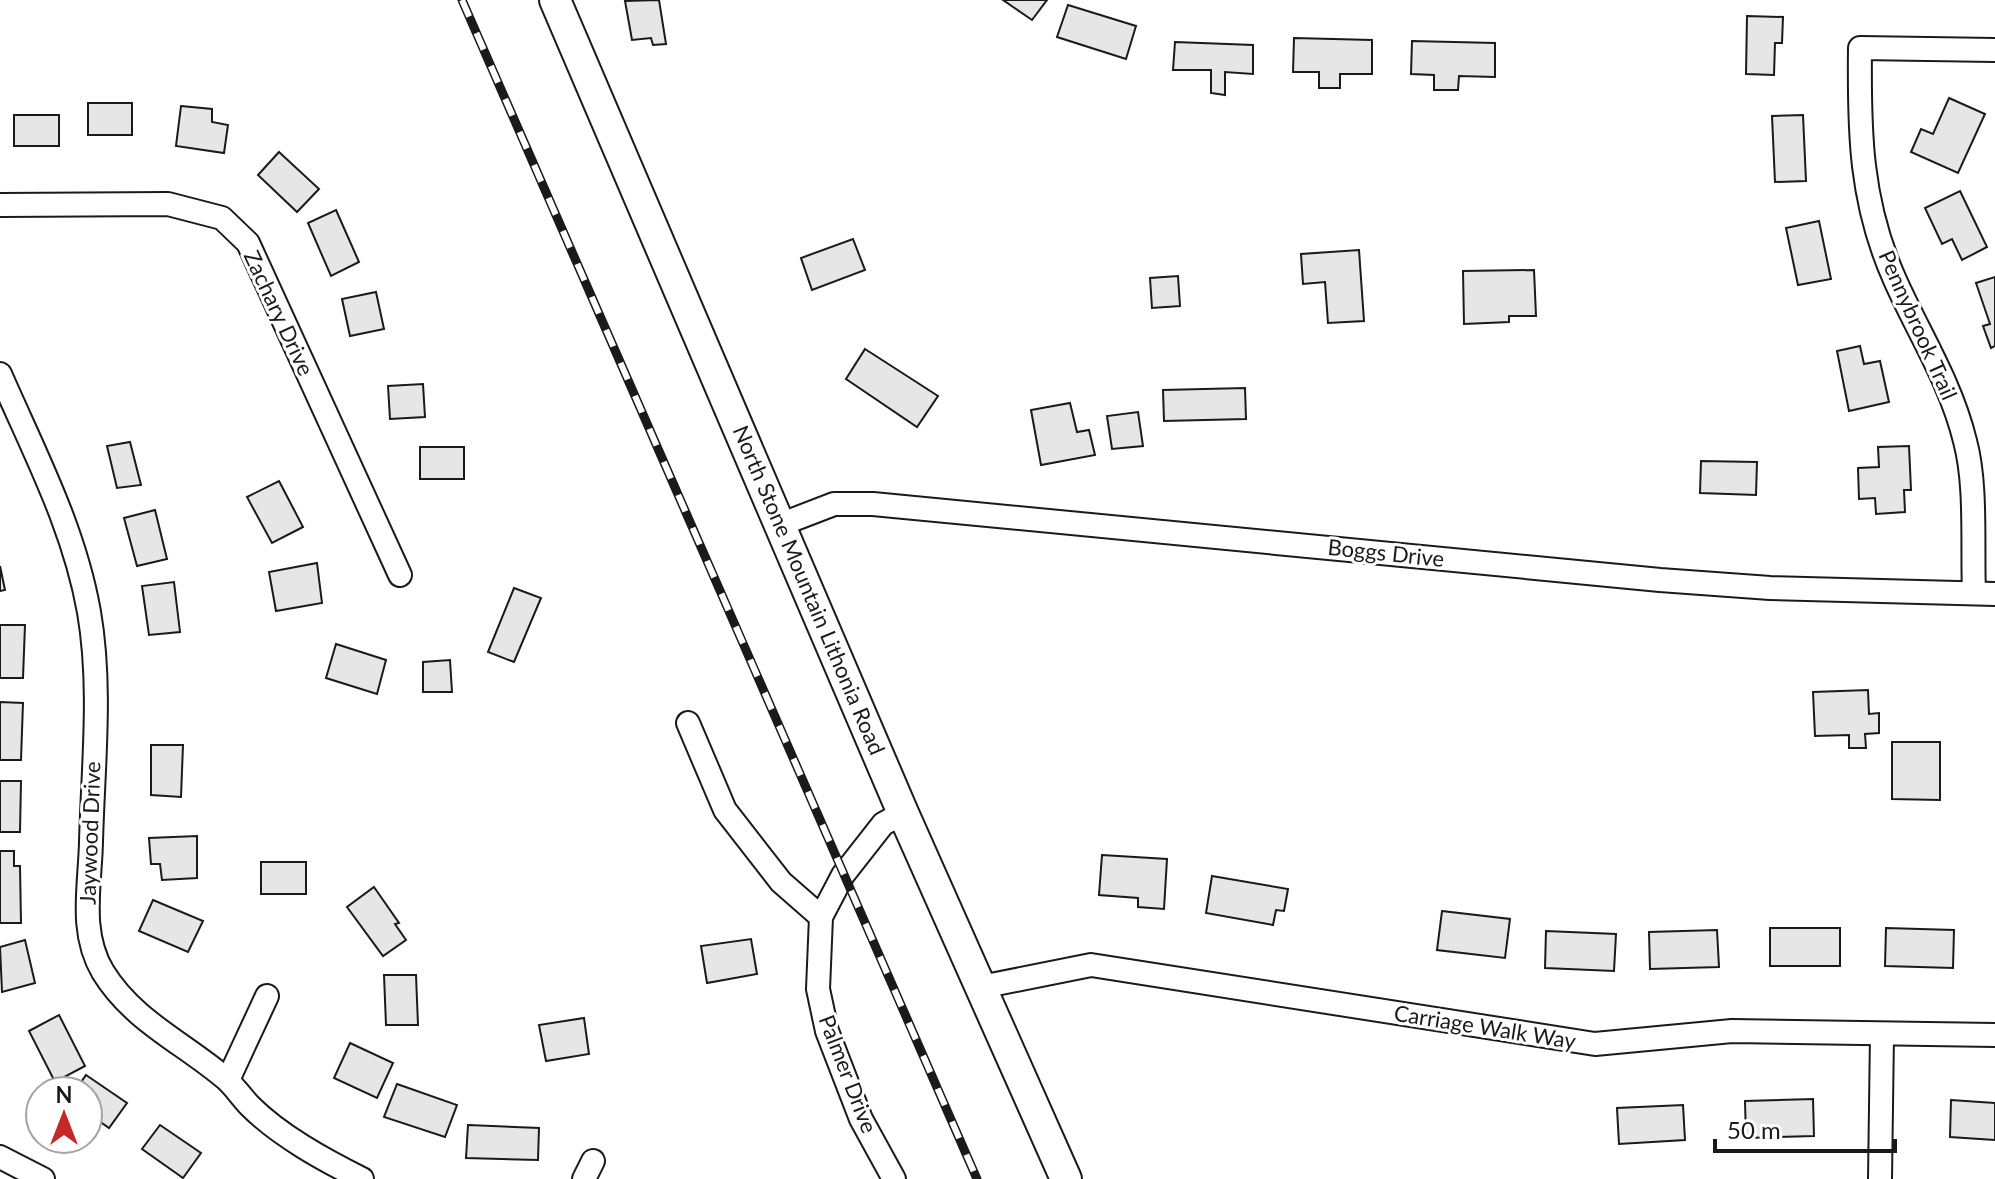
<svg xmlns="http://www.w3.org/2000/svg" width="1995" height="1179" font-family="Lato,sans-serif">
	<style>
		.building { fill: #e6e6e6; stroke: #1a1a1a; stroke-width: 2 }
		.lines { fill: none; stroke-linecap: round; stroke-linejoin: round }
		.minor-casing { stroke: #1a1a1a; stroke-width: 26 }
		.secondary-casing { stroke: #1a1a1a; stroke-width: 34 }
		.minor { stroke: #fff; stroke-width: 22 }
		.secondary { stroke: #fff; stroke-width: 30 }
		.rail-casing { stroke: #1a1a1a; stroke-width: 9 }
		.rail { stroke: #fff; stroke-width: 6; stroke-dasharray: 18; stroke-linecap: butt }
		.labels { text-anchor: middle; stroke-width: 6; stroke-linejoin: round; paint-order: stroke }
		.street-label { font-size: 22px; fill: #1a1a1a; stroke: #fff }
	</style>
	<rect width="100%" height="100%" fill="#fff"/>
	<g class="building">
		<polygon points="659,0 666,44 653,45 651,38 632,40 625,1"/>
		<polygon points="1003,0 1047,0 1032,20"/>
		<polygon points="1068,5 1136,26 1126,59 1057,37"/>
		<polygon points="1747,16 1783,17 1782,43 1775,43 1774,75 1746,74"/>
		<polygon points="1294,38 1372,40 1372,74 1340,74 1340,88 1319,88 1319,72 1293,72"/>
		<polygon points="1412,41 1495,43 1495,77 1459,76 1458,90 1434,90 1434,75 1411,74"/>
		<polygon points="1175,42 1253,45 1253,74 1225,72 1225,95 1211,93 1211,70 1173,70"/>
		<polygon points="1949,98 1985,114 1958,173 1911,152 1921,129 1933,134"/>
		<rect x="88" y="103" width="44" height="32"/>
		<polygon points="181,106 212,109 212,122 228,125 224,153 176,146"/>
		<rect x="14" y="115" width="45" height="31"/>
		<polygon points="1803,115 1806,181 1775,182 1772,116"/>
		<polygon points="279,152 319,189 297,212 258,175"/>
		<polygon points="1960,191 1987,247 1962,260 1952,239 1942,244 1925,208"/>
		<polygon points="336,210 359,262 331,276 308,223"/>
		<polygon points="1819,221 1831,279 1798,285 1786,228"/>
		<polygon points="853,239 865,270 812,290 801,258"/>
		<polygon points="1359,250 1364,321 1328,323 1325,282 1303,284 1301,254"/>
		<polygon points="1534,270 1536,316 1509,316 1509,322 1464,324 1463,271"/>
		<polygon points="1178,276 1180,306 1152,308 1150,278"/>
		<polygon points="1995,277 1995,346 1991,348 1983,326 1990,324 1976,283"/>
		<polygon points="376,292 384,329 350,336 342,299"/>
		<polygon points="1860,346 1864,364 1880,361 1889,402 1849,411 1837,351"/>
		<polygon points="865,349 938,396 917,427 846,379"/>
		<polygon points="423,384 425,417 390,419 388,386"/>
		<polygon points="1245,388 1246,419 1164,421 1163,390"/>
		<polygon points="1070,403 1077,432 1089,430 1095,455 1041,465 1031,410"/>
		<polygon points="1138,412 1143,446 1112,449 1107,416"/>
		<polygon points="130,442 141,485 117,488 107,446"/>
		<polygon points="1909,446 1911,490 1904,490 1905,512 1876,514 1875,498 1859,499 1858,468 1879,467 1878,447"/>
		<rect x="420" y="447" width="44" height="32"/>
		<polygon points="1701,461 1757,462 1756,495 1700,493"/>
		<polygon points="279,481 303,527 272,543 247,497"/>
		<polygon points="155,510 167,559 137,566 124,518"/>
		<polygon points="317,563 322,603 276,611 269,572"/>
		<polygon points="0,566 5,590 0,591"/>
		<polygon points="174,582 180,632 149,635 142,586"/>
		<polygon points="514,588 541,598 514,662 488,652"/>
		<polygon points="0,625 25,625 23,678 0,678"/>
		<polygon points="336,644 386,660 377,694 326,678"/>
		<polygon points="450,660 452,692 423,692 423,662"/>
		<polygon points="1868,690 1869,714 1879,713 1879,733 1865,734 1866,748 1849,748 1849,735 1815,736 1813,692"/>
		<polygon points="0,702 23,703 21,760 0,760"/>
		<polygon points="1892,742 1940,742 1940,800 1892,799"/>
		<polygon points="151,745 183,745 181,797 151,795"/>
		<polygon points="0,781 21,781 20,832 0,832"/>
		<polygon points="197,836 197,878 162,880 160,864 151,864 149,838"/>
		<polygon points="0,851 14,851 14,866 20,866 21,923 0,923"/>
		<polygon points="1102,855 1167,859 1164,909 1138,907 1138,898 1099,895"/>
		<rect x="261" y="862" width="45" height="32"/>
		<polygon points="1212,876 1288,889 1284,911 1276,910 1273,925 1206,913"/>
		<polygon points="374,887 399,923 395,924 406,940 383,956 347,907"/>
		<polygon points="153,900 203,921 188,952 139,931"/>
		<polygon points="1442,911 1510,919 1505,958 1437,950"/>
		<rect x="1770" y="928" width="70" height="38"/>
		<polygon points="1886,928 1954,930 1953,968 1885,966"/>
		<polygon points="1717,930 1719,967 1650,969 1649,932"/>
		<polygon points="1546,931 1616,934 1614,971 1545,968"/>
		<polygon points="751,939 757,974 707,983 701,946"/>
		<polygon points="25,940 35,983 2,992 0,947"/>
		<polygon points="384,975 416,975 418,1025 386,1025"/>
		<polygon points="59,1015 85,1066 55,1082 29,1031"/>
		<polygon points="584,1018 589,1054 546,1061 539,1025"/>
		<polygon points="350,1043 393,1063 377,1098 334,1078"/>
		<polygon points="86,1075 127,1103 109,1128 88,1113 88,1091 75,1091"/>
		<polygon points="397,1084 457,1105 445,1137 384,1117"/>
		<polygon points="1813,1099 1814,1136 1746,1138 1745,1101"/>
		<polygon points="1951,1100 1995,1103 1995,1140 1950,1137"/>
		<polygon points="1683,1105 1685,1140 1619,1144 1617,1108"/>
		<polygon points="160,1125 201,1153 183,1178 142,1149"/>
		<polygon points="468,1125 539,1128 538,1160 466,1158"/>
	</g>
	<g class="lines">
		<g class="minor-casing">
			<g id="minor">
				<polyline points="0,205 168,204 222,218 248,243 400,575"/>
				<path d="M0 374C34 452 74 527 89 612 102 687 93 766 91 842 90 886 79 932 103 972 133 1021 184 1043 226 1079 235 1087 242 1098 250 1106 280 1136 324 1160 362 1179"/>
				<polyline points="782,524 834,504 873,504 1660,580 1770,588 1995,594"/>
				<path d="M1974 593C1972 546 1977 485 1965 441 1951 383 1919 334 1895 280 1860 202 1859 131 1860 48L1995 50"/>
				<polyline points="688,723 725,810 781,882 821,917"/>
				<polyline points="981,987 1091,965 1595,1044 1732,1031 1995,1035"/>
				<polyline points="228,1080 267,996"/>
				<polyline points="0,1157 43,1179"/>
				<polyline points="584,1179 593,1161"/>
				<polyline points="894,1179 861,1119 827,1031 818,989 821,917 843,875 883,824 903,813"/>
				<polyline points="1880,1179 1882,1034"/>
			</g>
		</g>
		<g class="secondary-casing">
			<polyline id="secondary" points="555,0 903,813 1066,1179"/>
		</g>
		<use href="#minor" class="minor"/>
		<use href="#secondary" class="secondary"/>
		<g class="rail-casing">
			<polyline id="rail" points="462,0 977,1179"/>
		</g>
		<use href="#rail" class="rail"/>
	</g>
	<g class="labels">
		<g class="street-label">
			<text transform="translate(279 313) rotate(65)" y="8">Zachary Drive</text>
			<text transform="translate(1918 325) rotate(66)" y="8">Pennybrook Trail</text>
			<text transform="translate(1386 553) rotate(6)" y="8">Boggs Drive</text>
			<text transform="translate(809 590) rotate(67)" y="8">North Stone Mountain Lithonia Road</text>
			<text transform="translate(90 833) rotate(-88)" y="8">Jaywood Drive</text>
			<text transform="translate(1485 1027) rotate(9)" y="8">Carriage Walk Way</text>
			<text transform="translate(848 1074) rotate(69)" y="8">Palmer Drive</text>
		</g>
	</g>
	<g transform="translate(64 1115)"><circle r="38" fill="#ffffff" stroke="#a3a3a3" stroke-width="2"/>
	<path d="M0-6L14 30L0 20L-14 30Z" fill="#c62828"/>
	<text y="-12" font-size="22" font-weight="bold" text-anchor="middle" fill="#1a1a1a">N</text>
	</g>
	<path d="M1715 1139v12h180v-12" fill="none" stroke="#1a1a1a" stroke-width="4"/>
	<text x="1727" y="1139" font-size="24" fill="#1a1a1a" stroke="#ffffff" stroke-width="6" paint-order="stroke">50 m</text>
</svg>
